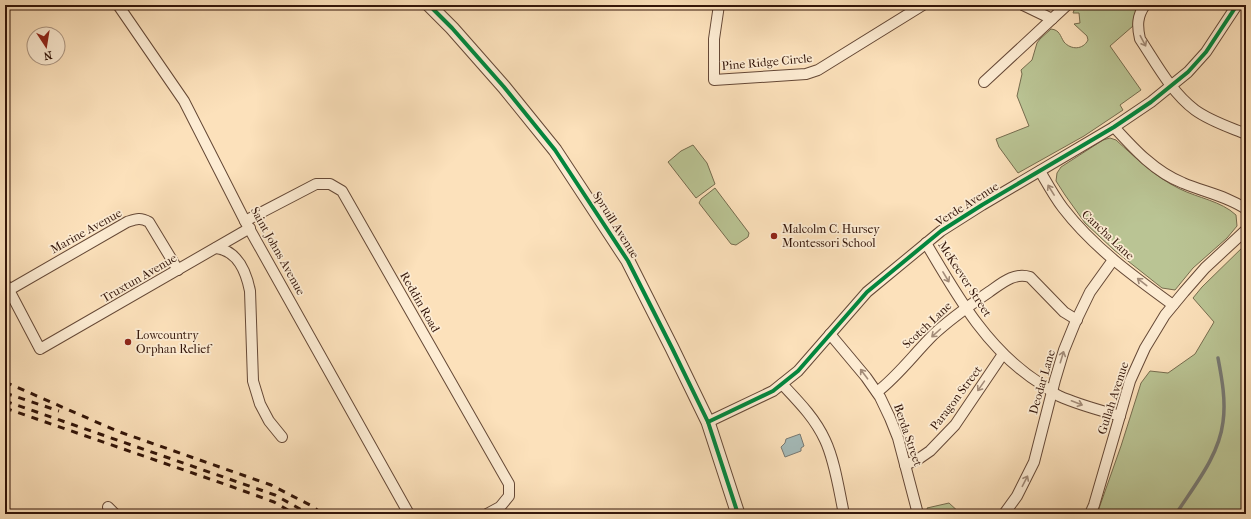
<svg xmlns="http://www.w3.org/2000/svg" width="1251" height="519" font-family="'IM FELL French Canon',serif">
	<style>
		.green { fill: #bac494; stroke: #766c4e }
		.water { fill: #a4bbba; stroke: #777973 }
		.lines { fill: none; stroke-linecap: round; stroke-linejoin: round }
		.stream { stroke: #777973; stroke-width: 3.5 }
		.minor-casing { stroke: #654836; stroke-width: 12 }
		.tertiary-casing { stroke: #654836; stroke-width: 15 }
		.minor { stroke: #fdecd3; stroke-width: 10 }
		.tertiary { stroke: #fdecd3; stroke-width: 13 }
		.rail { stroke: #331509; stroke-width: 3; stroke-dasharray: 7 7; stroke-linecap: butt }
		.cycleway-casing { stroke: #fdecd3; stroke-width: 6 }
		.cycleway { stroke: #00873e; stroke-width: 4 }
		.oneway { stroke: #a28b78 }
		.poi-dot { fill: #8f2418; stroke: #fdecd3; stroke-width: 1.5 }
		.labels { text-anchor: middle; stroke-width: 3.5; stroke-linejoin: round; paint-order: stroke }
		.street-label { font-size: 12px; fill: #331509; stroke: #fdecd3 }
		.poi-label { font-size: 12px; fill: #331509; stroke: #fdecd3; text-anchor: start }
	</style>
	<rect width="100%" height="100%" fill="#fce1bb"/>
	<filter id="stains"><feTurbulence type="fractalNoise" baseFrequency=".005" numOctaves="4"/><feColorMatrix values="0 0 0 0 .2 0 0 0 0 .09 0 0 0 0 .02 0 0 0 .5 -.17"/></filter>
	<radialGradient id="worn" r=".72"><stop offset=".6" stop-color="#630" stop-opacity="0"/><stop offset="1" stop-color="#630" stop-opacity=".3"/></radialGradient>
	<g class="green">
		<path d="M1076 5H1142L1135 14 1133 26 1110 46 1141 90 1120 105 1123 110 1084 136 1018 173 999 147 996 139 1029 126 1017 96 1022 74 1021 70 1032 60 1037 43 1040 39 1051 29C1060 30 1060 36 1064 42 1071 50 1083 50 1088 40L1087 36 1074 24 1080 23 1079 13H1073Z"/>
		<path d="M1110 138 1116 140C1136 158 1155 177 1180 189 1198 198 1221 201 1236 215L1237 226 1227 238 1193 268 1175 290 1162 288 1114 250 1085 223 1065 195 1056 181 1057 173 1061 167 1103 140Z"/>
		<polygon points="693,145 707,163 715,184 696,198 668,162 681,151"/>
		<polygon points="715,188 749,233 748,237 736,245 731,244 699,203 701,199"/>
		<polygon points="1246,244 1246,514 1097,514 1121,446 1141,383 1150,371 1168,373 1195,354 1214,322 1193,298 1202,287"/>
		<polygon points="949,503 961,514 929,514 927,508"/>
	</g>
	<polygon class="water" points="800,434 804,446 801,448 801,451 785,457 781,447 785,443 786,439"/>
	<g class="lines">
		<path class="stream" d="M1176 514C1194 486 1219 456 1223 422 1226 401 1222 379 1218 358"/>
		<g class="minor-casing">
			<g id="minor">
				<polyline points="118,5 184,101 245,221 409,514"/>
				<polyline points="719,5 714,39 714,80 806,74 818,70 923,5"/>
				<polyline points="1023,5 1052,19"/>
				<path d="M1145 5C1137 16 1137 26 1140 39 1156 63 1171 92 1195 110 1210 121 1229 127 1246 134"/>
				<polyline points="984,82 1067,5"/>
				<path d="M1114 127C1134 149 1155 172 1183 183 1204 192 1227 196 1246 209"/>
				<path d="M1040 171C1047 183 1054 196 1063 208 1093 247 1133 276 1173 305"/>
				<polyline points="245,221 316,184 330,184 342,191 509,484 509,496 500,507 487,514"/>
				<path d="M926 243C957 296 988 351 1041 384 1047 388 1053 393 1059 396 1079 405 1099 410 1120 416"/>
				<path d="M216 248C238 251 246 271 250 291L253 381 260 404 269 421 282 437"/>
				<polyline points="5,284 9,290 40,349 250,228"/>
				<path d="M9 290 127 222C136 219 140 217 149 222L178 270"/>
				<polyline points="830,334 866,377 880,397 890,418 898,438 918,514"/>
				<path d="M782 384C798 401 815 418 825 440 835 461 839 491 844 514"/>
				<path d="M877 392C898 376 914 354 933 335 950 319 970 305 989 292 1002 283 1014 272 1030 277L1064 312 1077 320"/>
				<polyline points="708,422 773,391 798,371 867,292 941,231 982,205 1114,127 1151,102 1188,72 1206,52 1237,5"/>
				<polyline points="905,465 917,460 930,451 955,425 1003,354"/>
				<polyline points="108,507 115,514"/>
				<polyline points="1004,514 1017,496 1034,462 1055,380 1064,350 1075,323 1090,292 1113,260"/>
				<polyline points="1090,514 1094,505 1130,381 1145,348 1165,315 1184,292 1205,268 1246,230"/>
			</g>
		</g>
		<g class="tertiary-casing">
			<polyline id="tertiary" points="429,5 452,28 504,87 555,150 628,261 672,348 708,422 738,514"/>
		</g>
		<use href="#minor" class="minor"/>
		<use href="#tertiary" class="tertiary"/>
		<g class="rail">
			<polyline points="5,382 117,431 271,485 310,505 323,514"/>
			<polyline points="5,393 59,411"/>
			<polyline points="5,401 275,495 309,514"/>
			<polyline points="5,408 230,486 274,502 295,514"/>
		</g>
		<g class="cycleway-casing">
			<g id="cycleway">
				<polyline points="429,5 452,28 504,87 555,150 628,261 672,348 708,422 738,514"/>
				<polyline points="708,422 773,391 798,371 867,292 941,231 982,205 1114,127 1151,102 1188,72 1206,52 1237,5"/>
			</g>
		</g>
		<use href="#cycleway" class="cycleway"/>
	</g>
	<defs><path id="oneway-shaft" d="M-6 0H5M1.5-3L5.5 0L1.5 3" fill="none" stroke-width="1.6" stroke-linecap="round" stroke-linejoin="round"/></defs>
	<g class="oneway">
		<use href="#oneway-shaft" transform="translate(1143 41) rotate(62)"/>
		<use href="#oneway-shaft" transform="translate(1051 190) rotate(-122)"/>
		<use href="#oneway-shaft" transform="translate(946 277) rotate(59)"/>
		<use href="#oneway-shaft" transform="translate(1142 282) rotate(-142)"/>
		<use href="#oneway-shaft" transform="translate(936 333) rotate(138)"/>
		<use href="#oneway-shaft" transform="translate(1062 357) rotate(-73)"/>
		<use href="#oneway-shaft" transform="translate(864 374) rotate(-127)"/>
		<use href="#oneway-shaft" transform="translate(981 386) rotate(125)"/>
		<use href="#oneway-shaft" transform="translate(1077 403) rotate(21)"/>
		<use href="#oneway-shaft" transform="translate(1025 481) rotate(-63)"/>
	</g>
	<g class="poi-dot">
		<circle cx="774" cy="236" r="4"/>
		<circle cx="128" cy="342" r="4"/>
	</g>
	<g class="labels">
		<g class="street-label">
			<text transform="translate(767 62) rotate(-5)" y="4">Pine Ridge Circle</text>
			<text transform="translate(967 204) rotate(-32)" y="4">Verde Avenue</text>
			<text transform="translate(616 225) rotate(58)" y="4">Spruill Avenue</text>
			<text transform="translate(86 231) rotate(-29)" y="4">Marine Avenue</text>
			<text transform="translate(1108 235) rotate(43)" y="4">Cancha Lane</text>
			<text transform="translate(278 251) rotate(61)" y="4">Saint Johns Avenue</text>
			<text transform="translate(139 278) rotate(-30)" y="4">Truxtun Avenue</text>
			<text transform="translate(965 279) rotate(57)" y="4">McKeever Street</text>
			<text transform="translate(420 302) rotate(60)" y="4">Reddin Road</text>
			<text transform="translate(927 325) rotate(-43)" y="4">Scotch Lane</text>
			<text transform="translate(1042 382) rotate(-74)" y="4">Deodar Lane</text>
			<text transform="translate(956 398) rotate(-53)" y="4">Paragon Street</text>
			<text transform="translate(1113 398) rotate(-72)" y="4">Gullah Avenue</text>
			<text transform="translate(908 435) rotate(71)" y="4">Berda Street</text>
		</g>
		<g class="poi-label">
			<text x="782" y="233">Malcolm C. Hursey<tspan x="782" dy="14">Montessori School</tspan></text>
			<text x="136" y="339">Lowcountry<tspan x="136" dy="14">Orphan Relief</tspan></text>
		</g>
	</g>
	<rect width="1251" height="519" fill="none" stroke="#fce1bb" stroke-width="20"/>
	<rect x="6" y="6" width="1239" height="507" fill="none" stroke="#331509" stroke-width="2"/>
	<rect x="10" y="10" width="1231" height="499" fill="none" stroke="#331509"/>
	<g transform="translate(46 46) rotate(168)"><circle r="19" fill="#fdecd3" stroke="#ac9682"/>
	<path d="M0-3L7 15L0 10L-7 15Z" fill="#8f2418"/>
	<text y="-6" font-size="11" font-weight="bold" text-anchor="middle" fill="#331509">N</text>
	</g>
	<rect width="100%" height="100%" filter="url(#stains)"/>
	<rect width="100%" height="100%" fill="url(#worn)"/>
</svg>
